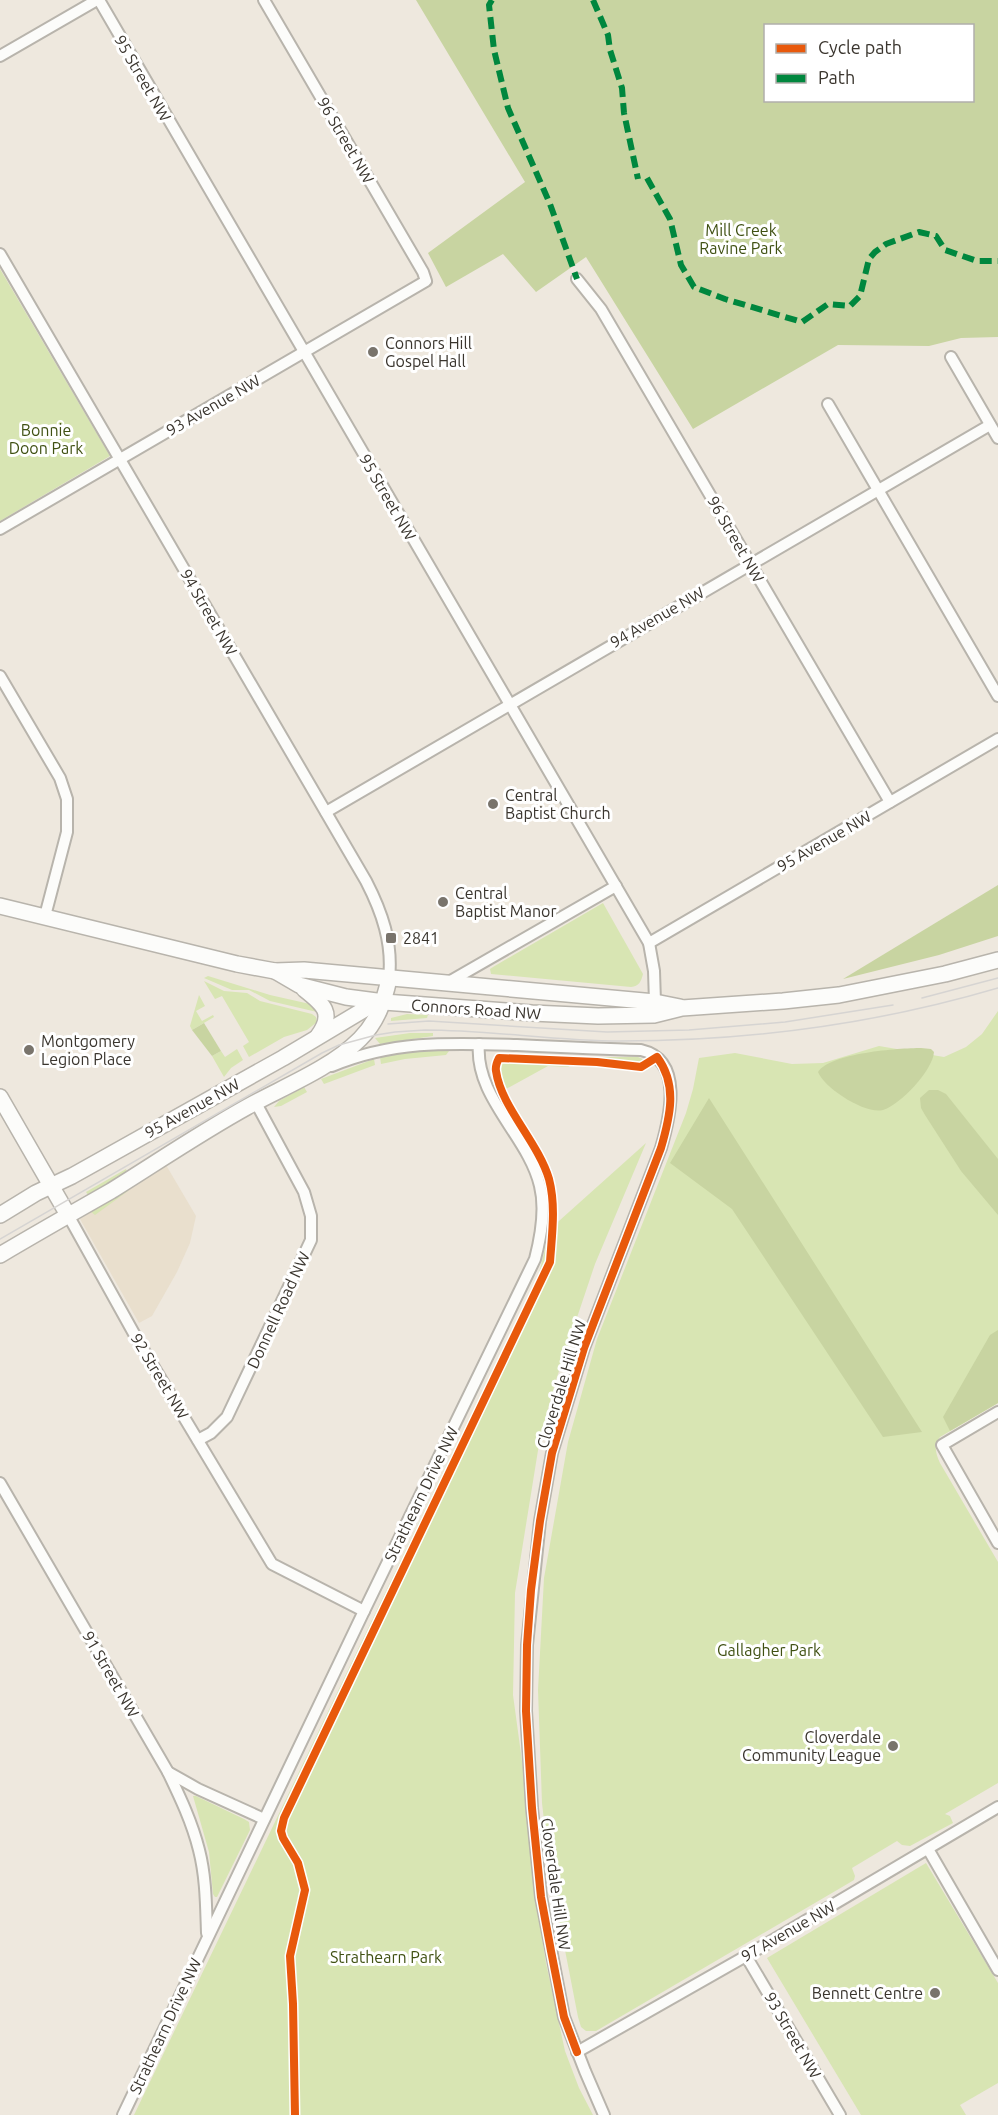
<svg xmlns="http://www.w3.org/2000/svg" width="998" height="2115" font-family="Ubuntu,sans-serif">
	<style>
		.built { fill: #e9dfcd }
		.green { fill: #d8e5b3 }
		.forest { fill: #c8d4a1; fill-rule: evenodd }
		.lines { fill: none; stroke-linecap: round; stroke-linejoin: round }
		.street-casing { stroke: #b8b4ac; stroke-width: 14 }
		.secondary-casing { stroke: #b8b4ac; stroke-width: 18 }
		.street { stroke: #fcfcfa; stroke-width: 10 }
		.secondary { stroke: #fcfcfa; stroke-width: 15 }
		.tram { stroke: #d6d4d2; stroke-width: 1.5 }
		.quiet { stroke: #00873e; stroke-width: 6; stroke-dasharray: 12 6; stroke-linecap: butt }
		.cycleway-casing { stroke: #fff; stroke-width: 11 }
		.cycleway { stroke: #e8590c; stroke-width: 8 }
		.poi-dot { fill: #79746c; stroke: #fff; stroke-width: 2 }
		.labels { text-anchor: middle; stroke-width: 6; stroke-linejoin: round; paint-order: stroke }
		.street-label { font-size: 16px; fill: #3a352e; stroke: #fff }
		.park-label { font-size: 16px; fill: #3f5012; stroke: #fff }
		.poi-label { font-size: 16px; fill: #3a352e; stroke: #fff; text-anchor: start }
	</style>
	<rect width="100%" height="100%" fill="#eee8de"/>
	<polygon class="built" points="166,1165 196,1216 190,1243 177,1272 152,1316 139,1323 80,1219"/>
	<g class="green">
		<polygon points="0,269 110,456 0,521"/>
		<path d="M603 903 643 974C641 982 639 986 631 987L491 974 490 969 493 967Z"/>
		<polygon points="208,976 270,995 310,1004 319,1011 317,1012 270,1001 249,990 232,990 204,978"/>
		<polygon points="204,981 224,991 247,993 260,1001 312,1014 316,1017 317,1022 307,1030 284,1037 249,1057 243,1046 249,1042 222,996 215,999"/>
		<polygon points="199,995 205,1006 196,1011 202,1021 213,1015 214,1017 192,1030 190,1026"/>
		<path d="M998 1011V1403L940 1437C933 1445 936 1454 940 1463L998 1562V1783L945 1814 950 1816 953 1823 910 1846 902 1845 897 1841 852 1868 855 1876 854 1880 849 1883 596 2031H586L581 2027 578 2017 550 1873 542 1803 538 1690 544 1578 568 1442 597 1339 686 1113 693 1089 699 1058 735 1053 792 1064 823 1063 879 1046 944 1057 966 1047 982 1034Z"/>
		<polygon points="407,1014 428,1015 427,1018 391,1021 391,1018"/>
		<polygon points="410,1033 433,1033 433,1036 380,1044 375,1038"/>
		<polygon points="237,1049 243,1060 231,1068 224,1077 212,1056 221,1051 225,1057"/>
		<polygon points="428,1049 449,1051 446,1055 405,1059 381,1064 380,1057"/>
		<polygon points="582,1057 638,1057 647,1061 642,1063 578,1059"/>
		<polygon points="374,1059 375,1065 324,1084 321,1079"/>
		<polygon points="504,1061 568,1065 569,1067 548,1066 506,1089 498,1075 499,1063"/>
		<polygon points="304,1087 307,1092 281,1106 274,1107 279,1101"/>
		<polygon points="646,1143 595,1264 556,1380 540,1438 515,1593 513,1695 525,1783 532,1873 546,1963 565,2051 579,2088 593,2115 134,2115 539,1273 550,1229"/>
		<polygon points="126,1169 127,1172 96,1192 88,1195 86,1192"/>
		<polygon points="123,1190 128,1191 95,1215 90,1211"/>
		<polygon points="193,1796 196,1796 244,1819 249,1822 250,1830 217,1897 215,1897 213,1894 209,1852"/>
		<polygon points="926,1863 998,1983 998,2083 960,2105 966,2115 861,2115 767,1958"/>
	</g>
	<g class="forest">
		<path d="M416 0H998V337L961 338 929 346 838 345 693 429 586 257 536 292 503 254 446 287 428 253 525 182ZM766 26H972V100H766Z"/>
		<polygon points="998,885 998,936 939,955 843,979"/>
		<polygon points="204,1023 221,1051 212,1056 192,1030"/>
		<path d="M921 1048 931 1049 934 1052C933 1070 900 1105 883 1110 866 1115 824 1088 818 1072 830 1053 899 1048 921 1048Z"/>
		<polygon points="929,1090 938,1090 946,1094 998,1159 998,1215 961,1171 925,1115 921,1108 920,1098"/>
		<polygon points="709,1098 922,1432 883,1437 732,1209 670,1163"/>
		<polygon points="998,1330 998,1403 950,1431 943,1417 990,1335"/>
	</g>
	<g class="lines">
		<g class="street-casing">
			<g id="street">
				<polyline points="99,0 649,943 654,971 655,1002"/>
				<polyline points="0,56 97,0"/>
				<path d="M0 254 366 881C382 912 393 943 389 979"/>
				<polyline points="577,279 601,309 890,802"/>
				<polyline points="951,357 998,438"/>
				<polyline points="828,404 998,696"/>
				<polyline points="0,529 426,281 423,272 264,0"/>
				<polyline points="0,676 60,778 67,799 67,832 45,916"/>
				<polyline points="326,812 990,425"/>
				<polyline points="649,943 998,739"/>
				<polyline points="447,983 616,886"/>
				<path d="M332 1066C394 1040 451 1043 517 1045 558 1047 600 1049 641 1050 684 1060 670 1117 661 1148L584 1348 552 1453 540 1521 527 1645 526 1711 532 1808 541 1897 564 2017 585 2071 604 2115"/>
				<polyline points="68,1215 137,1339 272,1564 364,1611"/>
				<polyline points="998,1412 942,1445 998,1543"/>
				<polyline points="198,1440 211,1433 227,1417 311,1240 311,1216 304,1192 256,1103"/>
				<polyline points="0,1483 168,1772 198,1789 264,1819"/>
				<path d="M168 1772C180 1797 192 1822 199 1850 206 1877 206 1905 207 1933"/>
				<polyline points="928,1849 998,1970"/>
				<polyline points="746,1956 840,2115"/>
				<polyline points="577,2052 746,1956 998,1807"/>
				<path d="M123 2115 364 1611 535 1259C541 1236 546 1210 540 1186 529 1137 474 1097 479 1044"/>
			</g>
		</g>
		<g class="secondary-casing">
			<g id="secondary">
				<polyline points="0,906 237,964 275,971 304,970 655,1002 680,1007"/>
				<polyline points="275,971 299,985 346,997 384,1002 532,1013 598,1016 654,1015 682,1008 783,1001 839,995 945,974 998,960"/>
				<path d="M304 989C323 1004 335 1013 318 1036"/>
				<polyline points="0,1097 68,1215"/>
				<polyline points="0,1215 36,1193 72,1176 283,1058 365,1009 381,1003"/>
				<path d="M0 1255C37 1233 74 1212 111 1191 156 1163 200 1133 247 1107 283 1087 330 1069 360 1039 377 1022 384 1002 389 979"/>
			</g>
		</g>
		<use href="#street" class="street"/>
		<use href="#secondary" class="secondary"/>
		<g class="tram">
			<polyline points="922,998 998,978"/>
			<polyline points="388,1024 429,1021 607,1032 689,1030 785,1022 893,1005"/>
			<path d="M0 1239 322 1053 339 1045 376 1035 395 1032 425 1030C490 1030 555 1041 620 1041 748 1041 876 1024 998 988"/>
		</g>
		<g class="quiet">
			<polyline points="492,0 489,5 494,50 508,108 550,204 577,279"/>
			<polyline points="593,0 608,35 610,50 622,88 624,113 638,179"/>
			<polyline points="647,178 670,219 681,265 694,287 725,299 802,322 828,304 850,306 860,296 869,259 875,252 886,244 919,232 936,236 945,250 977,261 998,261"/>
		</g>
		<g class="cycleway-casing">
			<path id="cycleway" d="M295 2115 293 2004 290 1956 305 1890 298 1863 283 1838 281 1831 284 1818 550 1262C552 1234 556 1206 549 1179 538 1142 501 1107 496 1071 495 1066 497 1062 499 1058L597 1062 641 1067 657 1057C678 1085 670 1117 661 1148L584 1348 552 1453 540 1521 531 1590 527 1645 526 1711 532 1808 541 1897 551 1951 564 2017 577 2052"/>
		</g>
		<use href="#cycleway" class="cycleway"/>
	</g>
	<g class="poi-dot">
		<circle cx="373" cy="352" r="6"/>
		<circle cx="493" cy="804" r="6"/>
		<circle cx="443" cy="902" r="6"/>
		<rect x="385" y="932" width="12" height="12" rx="3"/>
		<circle cx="29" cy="1050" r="6"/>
		<circle cx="893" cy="1746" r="6"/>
		<circle cx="935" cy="1993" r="6"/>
	</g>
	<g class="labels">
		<g class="street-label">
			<text transform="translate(143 78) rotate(60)" y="6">95 Street NW</text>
			<text transform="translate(346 140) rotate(60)" y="6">96 Street NW</text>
			<text transform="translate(213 405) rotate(-30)" y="6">93 Avenue NW</text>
			<text transform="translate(388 497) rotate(60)" y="6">95 Street NW</text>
			<text transform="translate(736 539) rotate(60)" y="6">96 Street NW</text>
			<text transform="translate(209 612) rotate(60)" y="6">94 Street NW</text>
			<text transform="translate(657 617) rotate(-30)" y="6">94 Avenue NW</text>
			<text transform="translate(824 841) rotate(-30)" y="6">95 Avenue NW</text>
			<text transform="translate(476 1009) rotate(4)" y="6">Connors Road NW</text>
			<text transform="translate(192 1108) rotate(-29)" y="6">95 Avenue NW</text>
			<text transform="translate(278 1310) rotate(-65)" y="6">Donnell Road NW</text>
			<text transform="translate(160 1376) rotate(59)" y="6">92 Street NW</text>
			<text transform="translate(561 1384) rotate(-73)" y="6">Cloverdale Hill NW</text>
			<text transform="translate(421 1494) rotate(-64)" y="6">Strathearn Drive NW</text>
			<text transform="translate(111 1674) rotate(60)" y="6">91 Street NW</text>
			<text transform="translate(556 1884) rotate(82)" y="6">Cloverdale Hill NW</text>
			<text transform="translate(788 1931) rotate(-30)" y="6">97 Avenue NW</text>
			<text transform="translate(165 2026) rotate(-65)" y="6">Strathearn Drive NW</text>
			<text transform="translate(793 2035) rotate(60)" y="6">93 Street NW</text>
		</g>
		<g class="park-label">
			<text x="741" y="236">Mill Creek<tspan x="741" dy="18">Ravine Park</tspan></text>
			<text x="46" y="436">Bonnie<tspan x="46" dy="18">Doon Park</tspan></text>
			<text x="769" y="1656">Gallagher Park</text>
			<text x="386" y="1963">Strathearn Park</text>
		</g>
		<g class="poi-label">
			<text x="385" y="349">Connors Hill<tspan x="385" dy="18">Gospel Hall</tspan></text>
			<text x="505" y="801">Central<tspan x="505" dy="18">Baptist Church</tspan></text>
			<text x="455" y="899">Central<tspan x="455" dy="18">Baptist Manor</tspan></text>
			<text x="403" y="944">2841</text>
			<text x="41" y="1047">Montgomery<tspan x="41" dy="18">Legion Place</tspan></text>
			<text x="881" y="1743" text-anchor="end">Cloverdale<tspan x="881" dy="18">Community League</tspan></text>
			<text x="923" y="1999" text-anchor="end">Bennett Centre</text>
		</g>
	</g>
	<rect x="764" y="24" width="210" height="78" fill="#ffffff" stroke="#b0aeab" stroke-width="1.5"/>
	<rect x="776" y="44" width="30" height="9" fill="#e8590c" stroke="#b0aeab" stroke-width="1.5"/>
	<text x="818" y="54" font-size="18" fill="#3a352e">Cycle path</text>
	<rect x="776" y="74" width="30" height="9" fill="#00873e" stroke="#b0aeab" stroke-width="1.5"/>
	<text x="818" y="84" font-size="18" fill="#3a352e">Path</text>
</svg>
